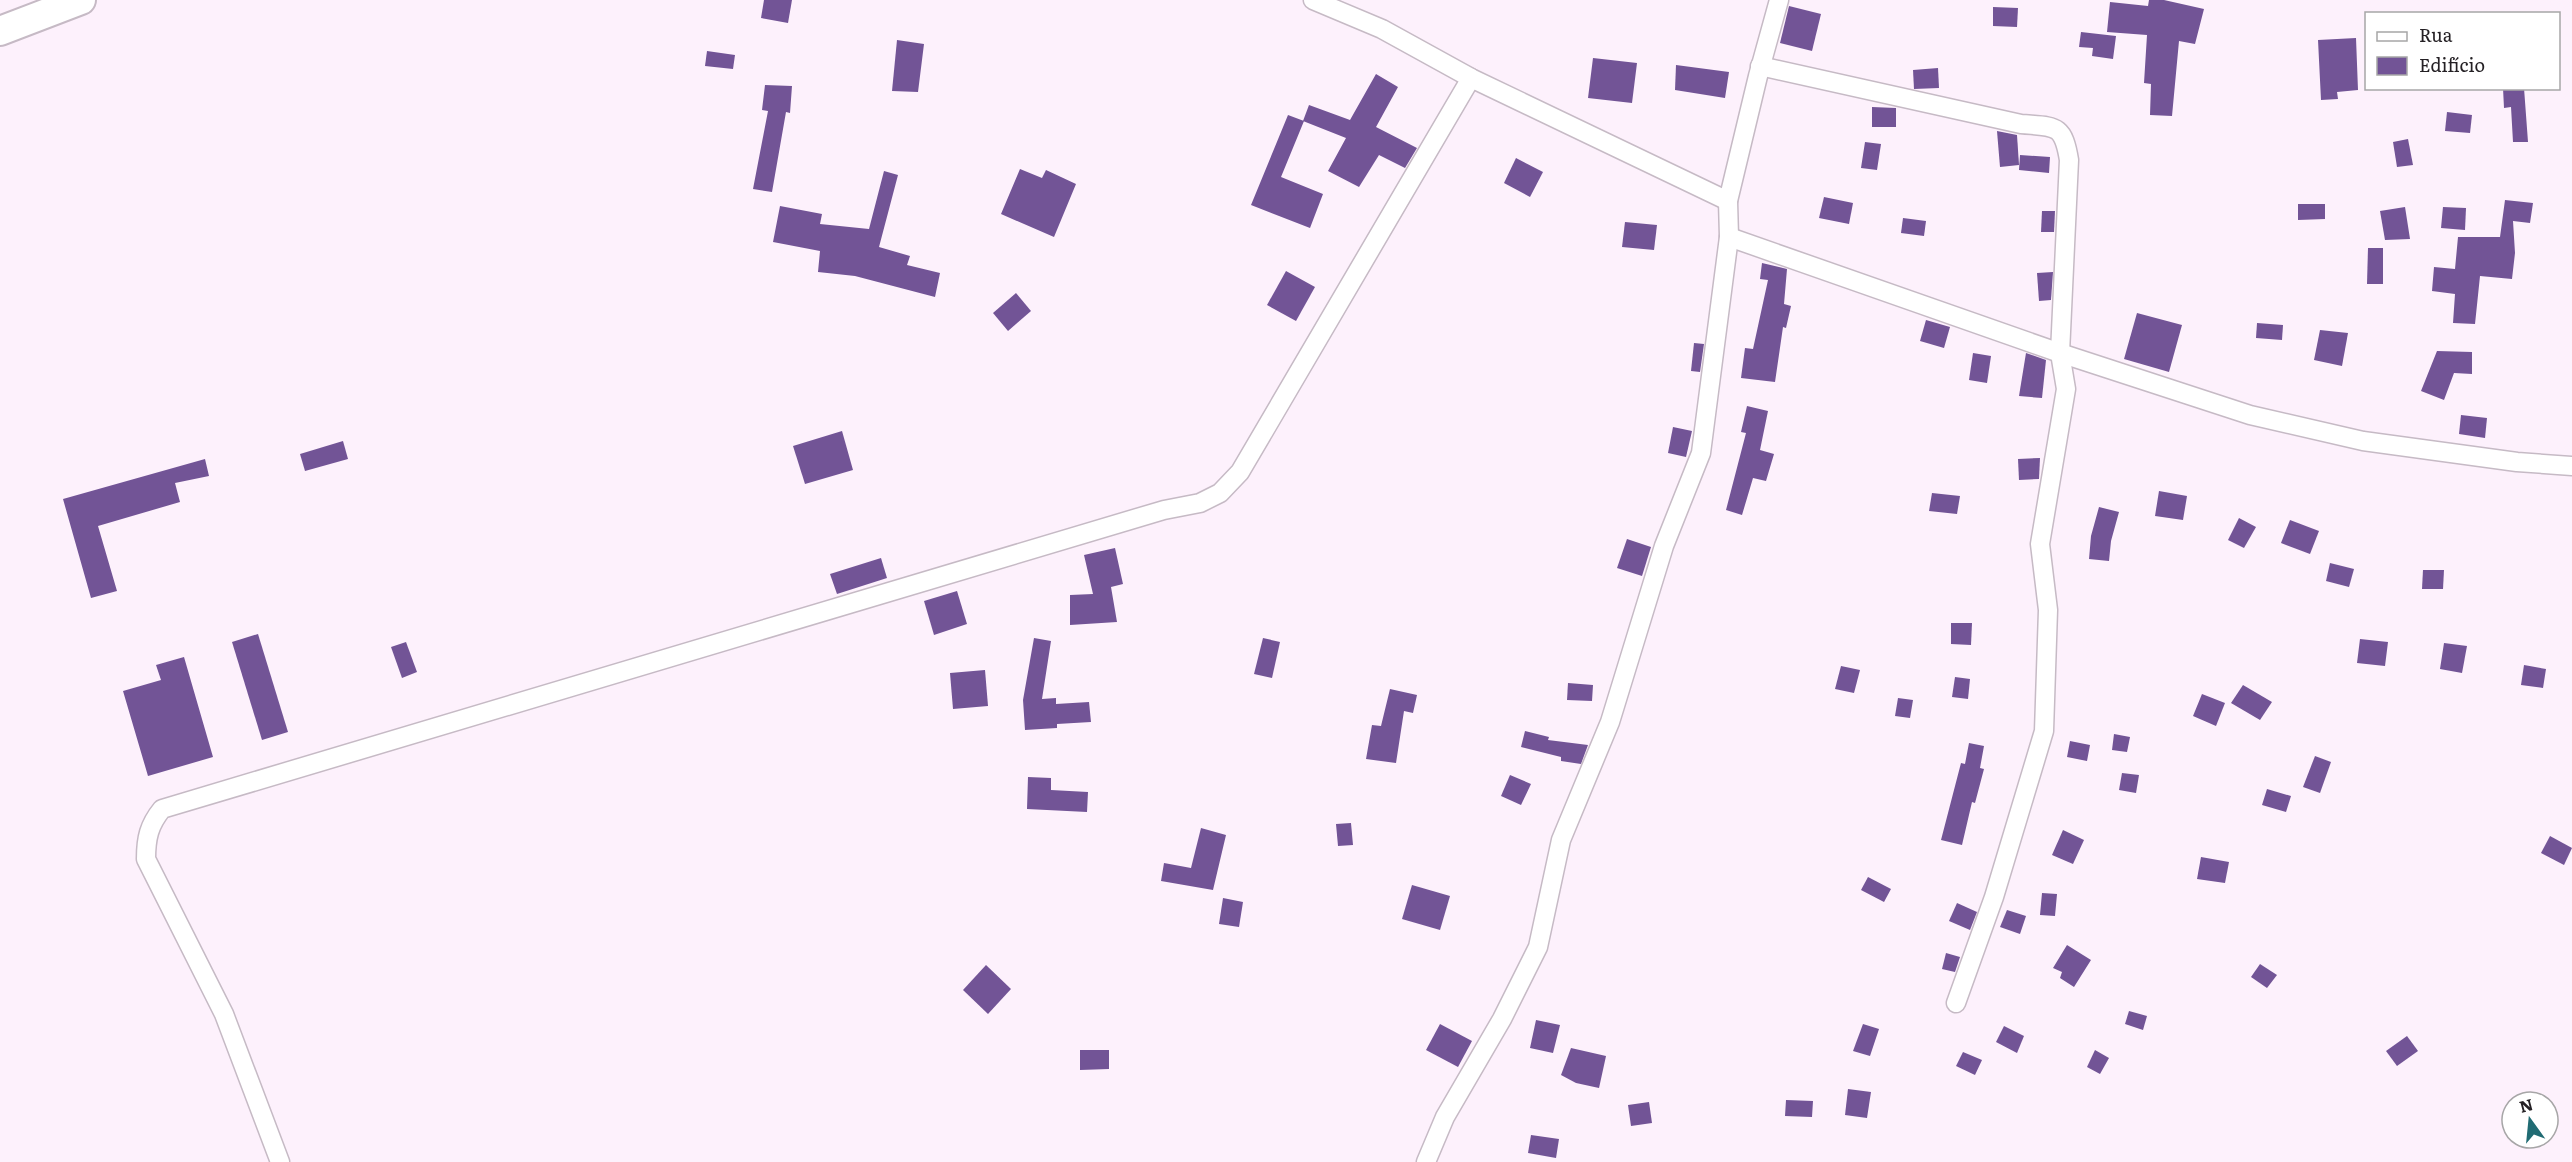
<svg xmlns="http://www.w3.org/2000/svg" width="2572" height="1162" font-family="Literata,serif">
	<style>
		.building { fill: #725496 }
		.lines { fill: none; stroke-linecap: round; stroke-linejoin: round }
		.street-casing { stroke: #c6bac5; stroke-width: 21 }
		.primary-casing { stroke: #c6bac5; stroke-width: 32 }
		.street { stroke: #fff; stroke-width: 18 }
		.primary { stroke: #fff; stroke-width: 28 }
	</style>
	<rect width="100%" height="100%" fill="#fdf1fc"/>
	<g class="building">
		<polygon points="764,0 792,0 788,23 761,18"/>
		<polygon points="2149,0 2164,0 2204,9 2195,44 2179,41 2172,116 2150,115 2151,84 2144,83 2147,35 2107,32 2110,2 2148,6"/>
		<polygon points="1789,6 1821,14 1812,51 1780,43"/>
		<polygon points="1993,7 2018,8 2017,27 1993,26"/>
		<polygon points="2081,32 2116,36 2113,59 2092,56 2093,48 2079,47"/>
		<polygon points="2356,38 2358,90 2337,92 2338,99 2321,100 2318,40"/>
		<polygon points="897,40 924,44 918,92 892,91"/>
		<polygon points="707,51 735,55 733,69 705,66"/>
		<polygon points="1593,58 1637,63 1632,103 1588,98"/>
		<polygon points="1676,65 1729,72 1725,98 1675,90"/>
		<polygon points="1938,68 1939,88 1914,89 1913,70"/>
		<polygon points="1376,74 1398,87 1376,127 1417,148 1405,168 1379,155 1359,187 1328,171 1346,138 1303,121 1309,105 1350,120"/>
		<polygon points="765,85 792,86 790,113 786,112 772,192 753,189 768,111 762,110"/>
		<polygon points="2503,88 2524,88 2528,142 2513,142 2511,107 2504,108"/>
		<polygon points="1872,107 1896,108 1896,127 1872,127"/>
		<polygon points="2447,112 2472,115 2470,133 2445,131"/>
		<polygon points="1288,115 1304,121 1281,177 1323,194 1310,228 1251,205"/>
		<polygon points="1997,131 2017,135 2019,165 2000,167"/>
		<polygon points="2408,139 2413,165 2397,167 2393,142"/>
		<polygon points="1865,142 1881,144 1877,170 1861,168"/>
		<polygon points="2020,155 2050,157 2049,173 2019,170"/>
		<polygon points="1516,158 1543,172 1530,197 1504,183"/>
		<polygon points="1020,169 1042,178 1046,170 1076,184 1054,237 1001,214"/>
		<polygon points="884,171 898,175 879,247 910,256 907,265 940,273 935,297 855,276 818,272 820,251 773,242 780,206 822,214 820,224 869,229"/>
		<polygon points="1824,197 1853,203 1849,224 1819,218"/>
		<polygon points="2505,200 2533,203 2530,223 2513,221 2515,253 2512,279 2480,276 2475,324 2453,323 2455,294 2432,291 2434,267 2455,269 2458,237 2500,237"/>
		<polygon points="2298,204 2325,204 2325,219 2298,220"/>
		<polygon points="2405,207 2410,239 2385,240 2380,211"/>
		<polygon points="2443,207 2466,208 2465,230 2441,228"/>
		<polygon points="2042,211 2055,211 2054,232 2041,232"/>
		<polygon points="1903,218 1926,221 1924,236 1901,233"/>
		<polygon points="1625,222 1657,225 1654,250 1622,247"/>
		<polygon points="2368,248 2383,248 2383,284 2367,284"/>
		<polygon points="1762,263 1787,269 1784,304 1791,306 1786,328 1783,327 1775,382 1741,378 1745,348 1753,349 1768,280 1760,279"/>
		<polygon points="1286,271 1315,287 1296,321 1267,305"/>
		<polygon points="2053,272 2051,300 2039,301 2037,273"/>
		<polygon points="1016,293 1031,311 1008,331 993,313"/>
		<polygon points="2137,313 2182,325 2169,372 2124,359"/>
		<polygon points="1926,320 1950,327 1944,348 1920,341"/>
		<polygon points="2257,323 2283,325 2282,340 2256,338"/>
		<polygon points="2320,330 2348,333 2342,366 2314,360"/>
		<polygon points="1694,343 1704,344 1700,372 1691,371"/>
		<polygon points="2437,351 2472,352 2472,374 2454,373 2444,400 2421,391"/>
		<polygon points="1973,353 1991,356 1987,383 1969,380"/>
		<polygon points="2026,353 2046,360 2042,398 2019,396"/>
		<polygon points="1747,406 1768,411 1760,450 1774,454 1766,481 1753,478 1742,515 1726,510 1746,433 1741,432"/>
		<polygon points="2461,415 2487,418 2485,438 2459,434"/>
		<polygon points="1673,427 1692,431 1686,457 1668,453"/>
		<polygon points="842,431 853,470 805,484 793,446"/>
		<polygon points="343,441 348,459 305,471 300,454"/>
		<polygon points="2040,458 2039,479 2019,480 2018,459"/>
		<polygon points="205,459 209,476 175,483 180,502 98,526 117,591 91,598 63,499"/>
		<polygon points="2159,491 2187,496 2183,520 2155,516"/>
		<polygon points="1932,493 1960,496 1957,514 1929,511"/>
		<polygon points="2099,507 2119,512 2111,541 2109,561 2089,559 2091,536"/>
		<polygon points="2239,518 2256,527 2244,548 2228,540"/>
		<polygon points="2290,520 2319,531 2310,554 2281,543"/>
		<polygon points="1627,539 1651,547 1642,576 1617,568"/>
		<polygon points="1115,548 1123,584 1111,587 1117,622 1070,625 1070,595 1093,594 1084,555"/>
		<polygon points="881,558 887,578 837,594 830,574"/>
		<polygon points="2330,563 2354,569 2349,587 2326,581"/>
		<polygon points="2423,570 2444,570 2443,589 2422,589"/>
		<polygon points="957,591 967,624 934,635 924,601"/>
		<polygon points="1951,623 1972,623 1971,645 1951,644"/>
		<polygon points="258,634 288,732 262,740 232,642"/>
		<polygon points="1034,638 1051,641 1042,699 1056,698 1056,704 1089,702 1091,722 1057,724 1057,728 1025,730 1023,700"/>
		<polygon points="1263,638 1280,642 1272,678 1254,674"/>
		<polygon points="2360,639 2388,642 2385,666 2357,663"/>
		<polygon points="406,642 417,672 402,678 391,647"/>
		<polygon points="2444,643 2467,646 2462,673 2440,669"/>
		<polygon points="184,657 213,757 148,776 123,691 161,680 156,665"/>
		<polygon points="2524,665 2546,669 2543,688 2521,685"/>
		<polygon points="1841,666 1860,670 1854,693 1835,689"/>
		<polygon points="985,670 988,706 953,709 950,673"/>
		<polygon points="1955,677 1970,679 1968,699 1952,697"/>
		<polygon points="1568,683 1593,685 1592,701 1567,700"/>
		<polygon points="2243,685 2272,702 2260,720 2231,703"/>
		<polygon points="1390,689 1417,695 1413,713 1404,711 1396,763 1366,759 1372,725 1381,726"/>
		<polygon points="2202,694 2225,703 2216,726 2193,716"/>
		<polygon points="1898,698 1913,700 1910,718 1895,716"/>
		<polygon points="1525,731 1549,737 1548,740 1588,745 1581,764 1561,761 1561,757 1521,747"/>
		<polygon points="2114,734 2130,737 2127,752 2112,750"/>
		<polygon points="2070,741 2090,745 2087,761 2067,757"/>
		<polygon points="1969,743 1984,746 1980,768 1984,769 1975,803 1972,802 1962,845 1941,840 1961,763 1965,764"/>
		<polygon points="2315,756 2331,762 2320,793 2303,787"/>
		<polygon points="2122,773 2139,775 2136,793 2119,790"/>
		<polygon points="1510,775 1531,784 1521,805 1501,796"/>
		<polygon points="1028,777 1051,778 1051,790 1088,792 1087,812 1027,809"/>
		<polygon points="2267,789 2291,796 2286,812 2262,805"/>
		<polygon points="1351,823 1353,845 1338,846 1336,824"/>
		<polygon points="1201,828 1226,835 1213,890 1161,881 1164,863 1191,868"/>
		<polygon points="2063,830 2084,840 2073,864 2052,855"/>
		<polygon points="2550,836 2572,848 2564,865 2541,853"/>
		<polygon points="2201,857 2229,862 2225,883 2197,879"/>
		<polygon points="1868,877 1891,889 1884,902 1861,890"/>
		<polygon points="1412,885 1450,896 1440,930 1402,919"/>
		<polygon points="2042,893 2057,894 2055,916 2040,915"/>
		<polygon points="1223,898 1243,902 1239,927 1219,924"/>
		<polygon points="1957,903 1977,912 1970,930 1949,921"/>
		<polygon points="2007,910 2026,916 2020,934 2000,927"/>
		<polygon points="2067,945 2091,960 2074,987 2060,978 2062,972 2053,968"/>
		<polygon points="1946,953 1960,957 1955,972 1942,969"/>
		<polygon points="2260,964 2277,975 2267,988 2251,977"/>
		<polygon points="986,965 1011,989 988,1014 963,990"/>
		<polygon points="2129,1011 2147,1016 2143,1030 2125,1024"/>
		<polygon points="1536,1020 1560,1025 1553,1053 1530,1048"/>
		<polygon points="1440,1024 1472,1041 1458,1067 1426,1050"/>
		<polygon points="1863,1024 1879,1029 1870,1056 1853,1051"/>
		<polygon points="2004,1026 2024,1036 2017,1053 1996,1042"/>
		<polygon points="2407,1036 2418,1051 2397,1066 2386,1051"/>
		<polygon points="1571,1048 1606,1056 1599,1088 1576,1083 1561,1075"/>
		<polygon points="1080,1050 1109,1050 1109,1069 1080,1070"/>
		<polygon points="2095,1050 2109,1058 2100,1074 2087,1067"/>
		<polygon points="1963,1052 1982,1060 1975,1075 1956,1066"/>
		<polygon points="1848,1089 1871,1092 1867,1118 1845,1115"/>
		<polygon points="1786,1100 1813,1101 1812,1117 1785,1116"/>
		<polygon points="1649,1102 1652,1123 1631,1126 1628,1105"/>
		<polygon points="1531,1135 1559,1139 1556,1158 1528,1153"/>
	</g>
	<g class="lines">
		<g class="street-casing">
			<g id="street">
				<polyline points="1313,0 1382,29 1471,78 1728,201"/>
				<path d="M1760 66 2021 124C2055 127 2063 123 2069 160L2060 353 2066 389 2040 544 2048 610 2044 731 1994 897 1956 1003"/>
				<polyline points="1729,237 2060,353 2250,415 2363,441 2517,462 2572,466"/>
				<path d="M280 1162 224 1014 146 859C146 838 149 825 162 809L1164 510 1200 503 1220 493 1240 472 1471 78"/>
				<polyline points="1426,1162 1445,1117 1502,1019 1538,947 1561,840 1610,722 1664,546 1701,453 1729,237 1728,201 1758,76 1779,0"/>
			</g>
		</g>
		<g class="primary-casing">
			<polyline id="primary" points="0,31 81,0"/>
		</g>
		<use href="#street" class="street"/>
		<use href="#primary" class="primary"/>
	</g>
	<rect x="2365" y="12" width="195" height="78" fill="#ffffff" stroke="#a7a6a7" stroke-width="1.5"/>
	<rect x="2377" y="32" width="30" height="9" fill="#ffffff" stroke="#a7a6a7" stroke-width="1.5"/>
	<text x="2419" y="42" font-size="18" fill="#242024">Rua</text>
	<rect x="2377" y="57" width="30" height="18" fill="#725496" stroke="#a7a6a7" stroke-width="1.5"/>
	<text x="2419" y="72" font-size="18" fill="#242024">Edifício</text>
	<g transform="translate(2530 1120) rotate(345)"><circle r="28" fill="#ffffff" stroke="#a7a6a7" stroke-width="1.5"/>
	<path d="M0-4.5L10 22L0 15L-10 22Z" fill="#206b73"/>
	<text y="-9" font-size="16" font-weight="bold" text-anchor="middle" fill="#242024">N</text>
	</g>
</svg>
